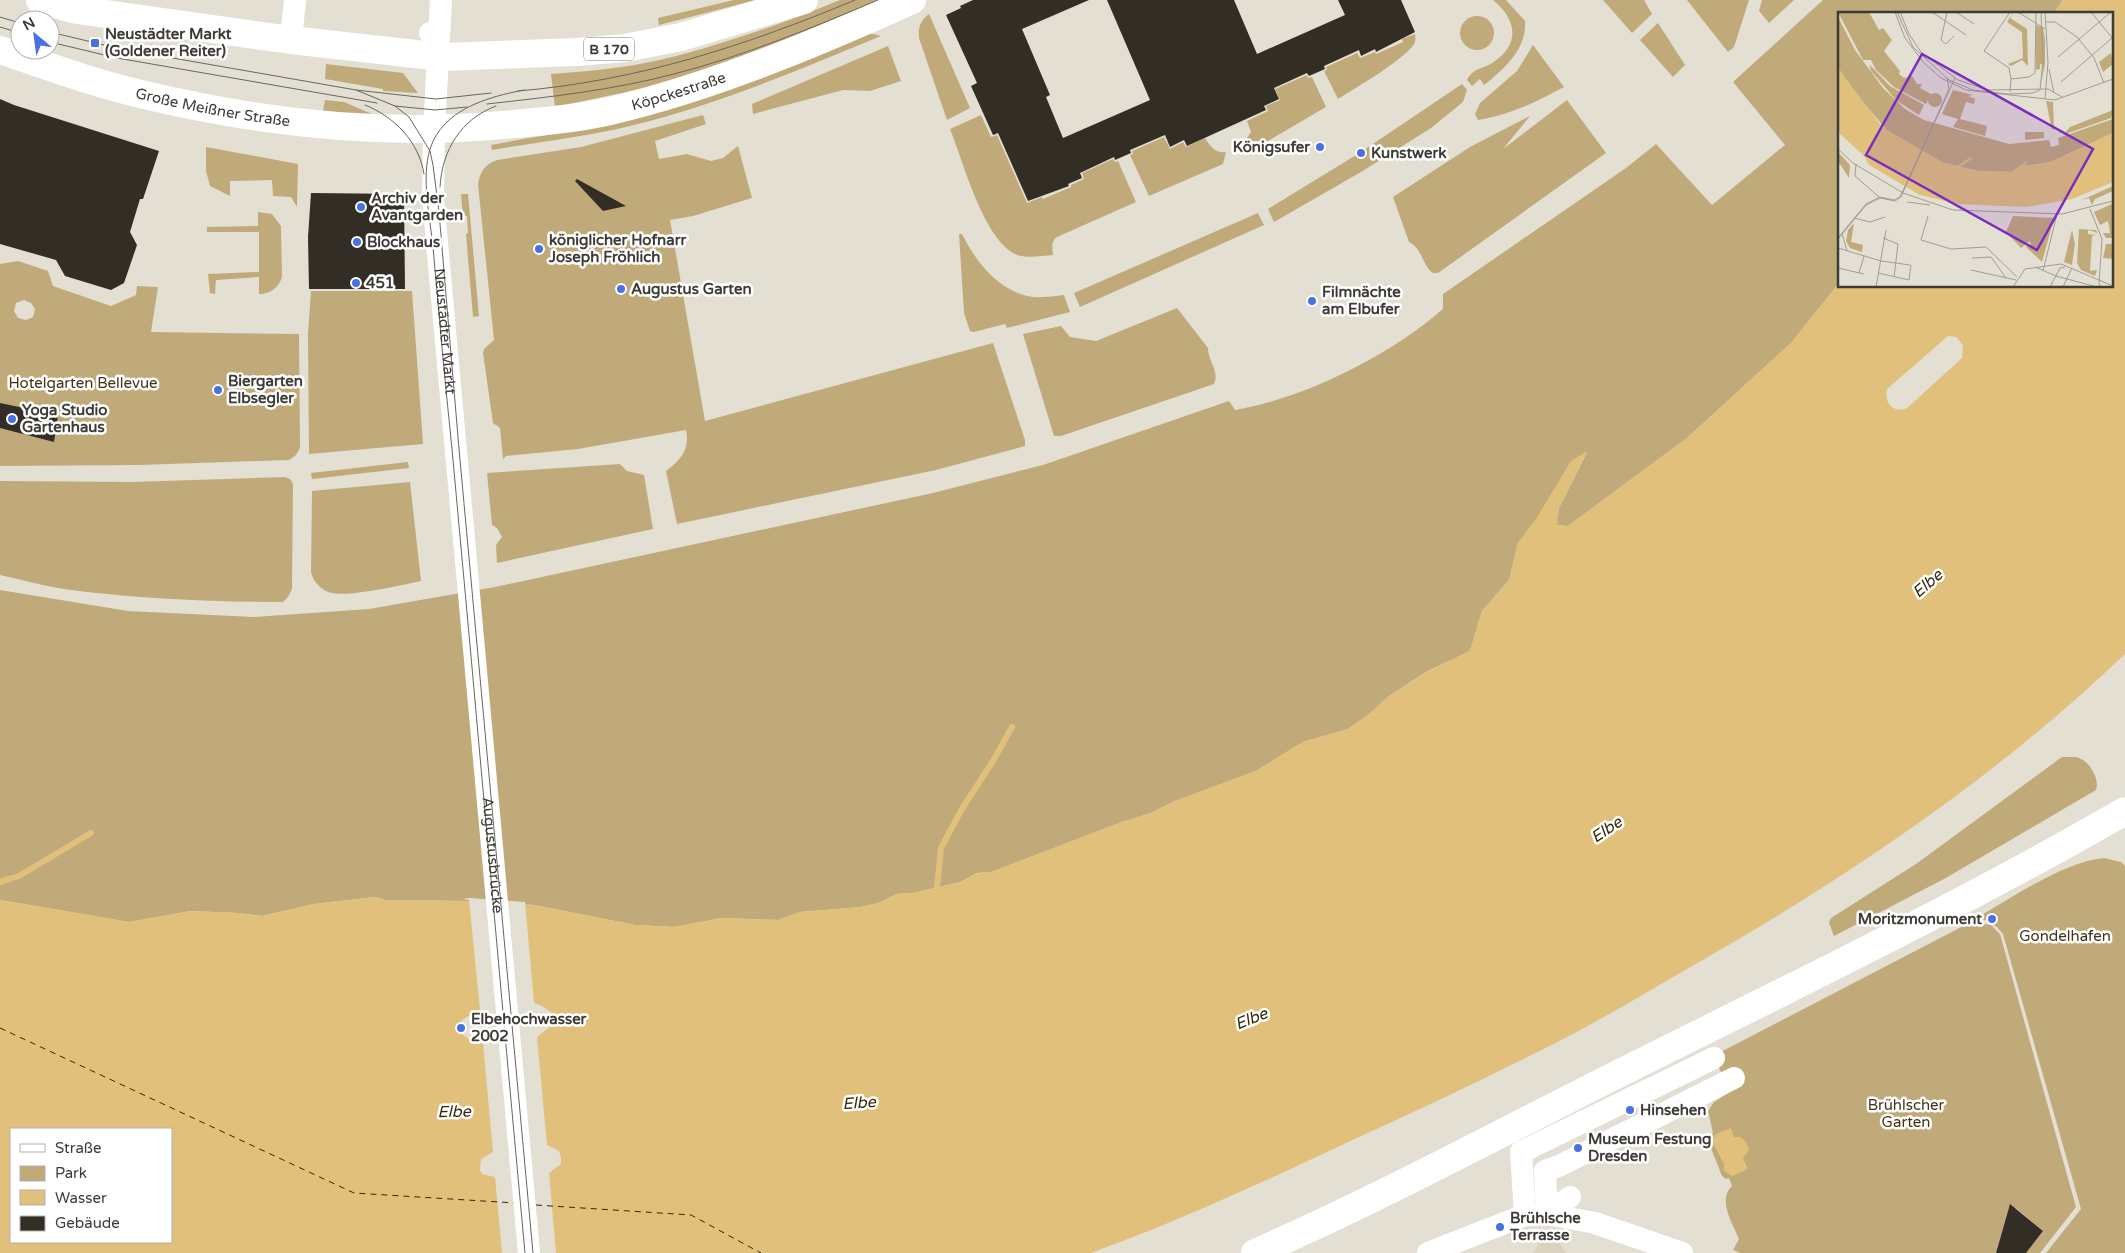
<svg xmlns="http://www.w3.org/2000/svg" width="2125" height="1253" font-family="'Varela Round',sans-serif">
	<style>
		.built { fill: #dad1bf }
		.green { fill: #c0aa79; fill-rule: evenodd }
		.water { fill: #e0c07a; fill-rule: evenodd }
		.pier { fill: #e4dfd3 }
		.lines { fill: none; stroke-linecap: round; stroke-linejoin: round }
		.stream { stroke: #e0c07a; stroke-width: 6 }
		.ferry { stroke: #352808; stroke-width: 1; stroke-dasharray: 6 5; stroke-linecap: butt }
		.building { fill: #332e25 }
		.street { stroke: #fff; stroke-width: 22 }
		.secondary { stroke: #fff; stroke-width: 28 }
		.primary { stroke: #fff; stroke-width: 28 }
		.tram { stroke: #69665f; stroke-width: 1 }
		.poi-dot { fill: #4971e4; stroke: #fff; stroke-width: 2 }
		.labels { text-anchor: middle; stroke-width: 5; stroke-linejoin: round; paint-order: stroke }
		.shield { fill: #fff; stroke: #777672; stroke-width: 1 }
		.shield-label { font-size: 14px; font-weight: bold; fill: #3d3b36 }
		.poi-label { font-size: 15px; font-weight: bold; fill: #3d3b36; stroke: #fff; text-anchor: start }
		.street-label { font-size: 15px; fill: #3d3b36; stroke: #fff }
		.park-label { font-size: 15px; fill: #413415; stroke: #fff }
		.water-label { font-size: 16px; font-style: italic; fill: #352808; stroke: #fff }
		.inset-river { fill: none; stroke: #e0c07a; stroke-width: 2.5 }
		.inset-road { fill: none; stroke: #a19d94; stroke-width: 1 }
		.view { fill: #7b2cbf; fill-opacity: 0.15; stroke: #7b2cbf; stroke-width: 2.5 }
		.inset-edge { fill: none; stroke: #3d3b36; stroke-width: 2.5 }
	</style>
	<rect width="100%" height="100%" fill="#e4dfd3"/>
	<polygon class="built" points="1555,1240 1558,1241 1566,1253 1533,1253 1540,1242"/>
	<g class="green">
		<polygon points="734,0 756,0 659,25 658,18"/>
		<path d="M840 0H890L734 61 650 87 555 107 551 74C592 71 636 67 676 56 732 41 787 22 840 0Z"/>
		<path d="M1493 0H1506L1525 21C1527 49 1504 69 1484 85L1480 79 1472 86 1467 80C1473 68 1483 69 1492 63 1521 45 1517 19 1493 0Z"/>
		<polygon points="1603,0 1644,0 1652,14 1632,33"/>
		<polygon points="1687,0 1749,0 1734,47 1728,52"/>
		<polygon points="1762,0 1794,0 1769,23 1759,11"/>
		<path d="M1823 0H2063L2053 14H1839V283L1791 343 1687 438 1568 526 1556 525 1559 508 1587 452 1518 543 1509 580 1482 611 1470 651 1426 672 1389 696 1368 715 1348 729 1303 742 1256 771 1175 801 1151 813 1122 822 991 872 977 873 960 882 913 893 897 894 878 903 861 907 800 912 779 920 722 918 674 927 635 925 534 905 470 901 385 900 375 897 314 904 262 916 239 913 191 911 129 922 0 900V590L128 611 254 617 369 609 495 587 933 493 1043 465 1229 401 1235 410C1305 398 1389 356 1443 309V294L1626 168 1656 144 1712 205 1785 145 1733 82Z"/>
		<path d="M929 14 970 108 947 120 919 38C918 27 920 21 929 14Z"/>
		<circle cx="1477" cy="33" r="17"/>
		<polygon points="1658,23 1685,65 1673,77 1640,40"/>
		<path d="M869 33 881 36C798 70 717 105 630 126 585 137 538 142 492 150L491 145C537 136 584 130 630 120 712 101 791 66 869 33Z"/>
		<path d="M1415 34C1415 37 1416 38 1415 42 1409 57 1354 89 1338 99L1324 71 1327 70 1326 67 1357 53 1360 58 1375 52 1376 54 1403 42 1402 39Z"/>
		<path d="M1533 45 1564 87C1536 102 1510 115 1478 120L1475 114 1480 103 1517 71Z"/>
		<polygon points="888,46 901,81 870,91 843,90 753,114 752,104"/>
		<polygon points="326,64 403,73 418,93 383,91 383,89 325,79"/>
		<polygon points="1307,75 1308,78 1312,77 1326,107 1256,148 1243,144 1251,132 1247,121 1268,111 1266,106 1280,100 1275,89"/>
		<polygon points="1462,84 1467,90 1463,102 1431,128 1361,172 1274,222 1268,209 1361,152"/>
		<polygon points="325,100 344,102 379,117 323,111"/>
		<path d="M1567 100 1606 153 1438 273H1433C1422 265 1422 248 1409 242L1393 197 1470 147 1530 116 1503 149Z"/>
		<path d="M703 115 706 124 655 141 659 159 687 154 711 161 723 158 738 146 752 198 693 216 670 220 705 421 993 343 1025 440V446L936 470 677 524 666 471C681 460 690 449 686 430L578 449 506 456 503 459 500 428 493 423 483 353 484 349 494 340 478 184C480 172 485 164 497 160L581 147Z"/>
		<path d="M981 115 991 137 997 135 1027 203 1042 197 1043 199 1071 187V185L1084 179 1082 173 1113 159 1115 162 1118 161 1136 202 1057 237C1051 242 1052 247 1053 255 1041 256 1026 259 1015 254 983 238 963 161 950 129Z"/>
		<path d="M1164 137 1170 149 1183 142 1186 147 1205 138C1210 146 1216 154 1226 152L1223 164 1149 196 1130 155 1133 154 1132 151Z"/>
		<polygon points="206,147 298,164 297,207 291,197 273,196 272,180 230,181 230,196 210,186 206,171"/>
		<polygon points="461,194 468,194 479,316 473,317 466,234 468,233 467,216 463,216"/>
		<path d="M258 212 272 214 281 226 282 277C279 287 271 294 259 294V277L216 280 215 294 210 293 208 274 259 272V232H207V227L258 226Z"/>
		<polygon points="1258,213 1264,225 1080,307 1074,293"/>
		<path d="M959 234H962C976 262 999 292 1033 297 1042 298 1054 296 1064 295L1070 312 1007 328 1005 324 974 332 970 331 964 313Z"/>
		<path d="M18 261 48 271 53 286 111 306 136 295 137 286 158 287 151 332 299 334 300 448 296 455 289 460 139 465 0 466V264ZM24 300 31 303 35 309 33 317 26 320 18 318 14 311 16 303Z"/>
		<polygon points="311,291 412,291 423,444 309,454 308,334"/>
		<path d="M1177 308 1208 348C1208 361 1220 372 1214 384L1061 436H1054L1023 334 1061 326 1070 337 1096 341Z"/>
		<polygon points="408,462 409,468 312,479 311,473"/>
		<polygon points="620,464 627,471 644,475 653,529 497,563 496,545 502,537 497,528 492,525 487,473"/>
		<path d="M285 477 290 479 293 484 292 589 288 597 283 602C212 602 141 599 71 590 47 587 23 580 0 575V481L132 482Z"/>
		<path d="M410 482 421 581C402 585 349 597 332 593 322 591 313 582 311 572L312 491Z"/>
		<path d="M2076 757C2089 760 2100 778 2096 790L1944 879 1834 936 1829 923 1831 918 1916 864 2062 757Z"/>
		<path d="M2104 858 2121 862 2125 866V1253H2046L2081 1209 2003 934C1995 924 1989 920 1976 918 2012 898 2063 862 2104 858Z"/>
		<path d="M1971 922 1991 925 2000 934 2076 1207 2040 1253H2026L2043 1231 2017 1209 2009 1207 1996 1253H1740L1733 1250 1739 1239C1733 1224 1717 1200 1732 1186L1729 1178 1726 1179 1722 1176 1707 1138 1713 1133 1708 1111 1714 1102 1727 1094 1725 1080 1713 1056Z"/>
	</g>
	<g class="water">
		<path d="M2063 0H2125V654C2007 767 1873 860 1732 943 1680 973 1628 1004 1575 1033 1503 1070 1430 1105 1357 1138 1270 1179 1182 1220 1091 1253H0V900L129 922 191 911 239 913 262 916 314 904 375 897 385 900 470 901 534 905 635 925 674 927 722 918 778 920 800 912 861 907 878 903 897 894 913 893 960 882 978 873 991 872 1122 822 1151 813 1175 801 1256 771 1303 742 1348 729 1368 715 1389 696 1427 672 1470 651 1482 611 1509 580 1518 543 1536 519 1571 461 1587 451 1559 508 1557 525 1568 526 1687 438 1791 343 1839 283V286H2111V14H2053ZM1948 336 1956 337 1963 345 1962 358 1907 408C1892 414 1884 402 1887 389ZM11 1129H171V1242H11Z"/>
		<polygon points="1731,1128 1734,1137 1740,1137 1746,1142 1749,1150 1743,1158 1748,1169 1732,1176 1724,1171 1724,1164 1712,1141 1716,1134"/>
	</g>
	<polygon class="pier" points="470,898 525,902 534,1003 542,1006 555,1015 556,1022 537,1037 547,1145 559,1151 561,1157 561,1164 549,1173 556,1253 502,1253 495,1177 482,1174 480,1170 481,1159 493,1152 483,1044 469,1039 460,1033 459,1025 462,1020 480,1010 469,900 462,899"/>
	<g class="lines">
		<g class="stream">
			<polyline points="0,882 19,876 91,833"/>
			<polyline points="937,887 941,848 963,807 993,761 1012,727"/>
		</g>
		<g class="ferry">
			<polyline points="0,1028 354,1193 515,1203"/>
			<polyline points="536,1205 691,1215 761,1253"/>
		</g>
	</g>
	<g class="building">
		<polygon points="973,0 1089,0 1022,29 1050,95 1046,97 1063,138 1150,100 1107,0 1234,0 1257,54 1345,15 1338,0 1401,0 1415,32 1376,52 1375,49 1361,56 1359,50 1324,66 1325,69 1309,76 1307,73 1274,88 1279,99 1264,106 1266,110 1187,146 1184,140 1170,147 1165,135 1130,150 1131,153 1115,160 1114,157 1080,173 1082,178 1068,184 1069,186 1028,201 998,133 993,135 971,86 977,83 946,15 961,8 960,6"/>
		<polygon points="0,99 14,105 159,151 143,199 140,199 130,232 137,245 124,283 111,290 65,276 56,260 0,244"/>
		<polygon points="577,179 626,206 603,211 575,181"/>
		<polygon points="311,193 404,194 405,289 309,289 308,237"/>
		<polygon points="0,403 58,415 54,442 0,428"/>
		<polygon points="2010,1204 2043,1231 2026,1253 1996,1253"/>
	</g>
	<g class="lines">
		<g class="street">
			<polyline points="430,33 439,38 441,0"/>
			<polyline points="291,40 295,0"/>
			<path id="s1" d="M438 57 434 130 433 199 529 1253"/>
			<polyline points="1547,1214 1545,1171 1561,1165 1734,1078"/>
			<polyline points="1547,1214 1570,1197"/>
			<polyline points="1525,1215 1521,1152 1714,1058"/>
			<polyline points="1428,1253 1525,1215 1547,1214 1595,1223 1682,1253"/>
		</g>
		<path class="secondary" d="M1255 1253C1381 1198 1502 1132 1624 1071 1792 987 1962 905 2125 811"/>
		<g class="primary">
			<polyline points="40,0 77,10 291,40 442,57 577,52 625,48 681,37 804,0"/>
			<path id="s2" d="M0 50C48 66 96 84 145 95 262 123 382 136 502 125 538 122 575 119 610 111 714 86 815 44 912 0"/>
		</g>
		<g class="tram">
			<polyline points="0,17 20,23"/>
			<polyline points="0,27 20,33"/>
			<polyline points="50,32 121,49 356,90 436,99 491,93"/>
			<polyline points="50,42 117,58 377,103"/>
			<polyline points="356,90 395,106 409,117 430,151 433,165 439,212 459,449 533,1253"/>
			<path d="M524 90C488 97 443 109 430 149 421 179 430 217 433 247 439 315 445 382 452 449 477 717 500 985 525 1253"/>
			<path d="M518 91C637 81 745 46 855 0"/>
			<path d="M487 104C550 97 613 90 674 74 744 56 812 28 878 0"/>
			<path d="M365 105C395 117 419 142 424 174"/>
			<polyline points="395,106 435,110 467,107"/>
			<path d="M440 187C442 150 461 119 496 106"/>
		</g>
	</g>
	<g class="poi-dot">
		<rect x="90" y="38" width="10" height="10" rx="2.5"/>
		<circle cx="1320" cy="147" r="5"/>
		<circle cx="1361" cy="153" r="5"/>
		<circle cx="361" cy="207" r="5"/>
		<circle cx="357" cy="242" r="5"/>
		<circle cx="539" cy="249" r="5"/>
		<circle cx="356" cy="283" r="5"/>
		<circle cx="621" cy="289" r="5"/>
		<circle cx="1312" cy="301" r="5"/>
		<circle cx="218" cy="390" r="5"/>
		<circle cx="12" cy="419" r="5"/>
		<circle cx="1992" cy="919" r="5"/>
		<circle cx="461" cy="1028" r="5"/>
		<circle cx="1630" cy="1110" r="5"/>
		<circle cx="1578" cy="1148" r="5"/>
		<circle cx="1500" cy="1227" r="5"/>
	</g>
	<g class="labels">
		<rect class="shield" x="584" y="37.5" width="50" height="23" rx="4"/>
		<g class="shield-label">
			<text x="609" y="54">B 170</text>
		</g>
		<g class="poi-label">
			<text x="105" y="39">Neustädter Markt<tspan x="105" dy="17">(Goldener Reiter)</tspan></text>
			<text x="1310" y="152" text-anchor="end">Königsufer</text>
			<text x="1371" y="158">Kunstwerk</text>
			<text x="371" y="203">Archiv der<tspan x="371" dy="17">Avantgarden</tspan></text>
			<text x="549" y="245">königlicher Hofnarr<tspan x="549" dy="17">Joseph Fröhlich</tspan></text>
			<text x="367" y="247">Blockhaus</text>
			<text x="366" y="288">451</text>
			<text x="631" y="294">Augustus Garten</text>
			<text x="1322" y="297">Filmnächte<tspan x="1322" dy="17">am Elbufer</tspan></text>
			<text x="228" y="386">Biergarten<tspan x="228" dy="17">Elbsegler</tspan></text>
			<text x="22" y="415">Yoga Studio<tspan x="22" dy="17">Gartenhaus</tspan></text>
			<text x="1982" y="924" text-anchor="end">Moritzmonument</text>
			<text x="471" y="1024">Elbehochwasser<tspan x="471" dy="17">2002</tspan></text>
			<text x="1640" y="1115">Hinsehen</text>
			<text x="1588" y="1144">Museum Festung<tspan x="1588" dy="17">Dresden</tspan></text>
			<text x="1510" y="1223">Brühlsche<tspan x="1510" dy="17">Terrasse</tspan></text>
		</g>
		<g class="street-label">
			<text dy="5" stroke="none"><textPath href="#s2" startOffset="692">Köpckestraße</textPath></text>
			<text dy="5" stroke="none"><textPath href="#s2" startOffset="221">Große Meißner Straße</textPath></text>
			<text dy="5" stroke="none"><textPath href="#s1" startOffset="275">Neustädter Markt</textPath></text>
			<text dy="5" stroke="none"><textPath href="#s1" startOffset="801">Augustusbrücke</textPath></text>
		</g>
		<g class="park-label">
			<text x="83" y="388">Hotelgarten Bellevue</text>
			<text x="2065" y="941">Gondelhafen</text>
			<text x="1906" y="1110">Brühlscher<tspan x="1906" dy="17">Garten</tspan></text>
		</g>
		<g class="water-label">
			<text transform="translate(1927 583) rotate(-41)" y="6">Elbe</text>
			<text transform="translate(1606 829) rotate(-34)" y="6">Elbe</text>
			<text transform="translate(1251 1018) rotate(-22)" y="6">Elbe</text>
			<text transform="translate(859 1102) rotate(-4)" y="6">Elbe</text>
			<text transform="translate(454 1111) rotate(-1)" y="6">Elbe</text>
		</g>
	</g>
	<g transform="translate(1838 12)">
		<rect width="275" height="275" fill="#e4dfd3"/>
		<path d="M0 0H31L41 18 45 16 54 28 46 39 62 59 61 62 66 66 74 64 79 72H84L82 76 93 82 88 92 56 75 38 58 33 48H25ZM175 0 172 6 189 17 190 54 184 48 173 54 170 52 185 46 184 20 169 10ZM0 5 17 38 45 76 67 97 86 108 171 132 211 128 213 135 221 133 220 126 275 107V121L213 150 186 154 190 149 173 160 140 159 106 151 52 122 19 83 0 56ZM198 13 205 16 207 28V52L203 72 205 53 202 52V57L198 58ZM273 41 275 52 265 60 261 50ZM31 52 52 74 86 93 81 103 58 88 33 59ZM115 78 135 83 130 84 137 87 136 92 128 90 122 107 149 114 147 124 115 115 120 107 104 102ZM90 88a7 7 0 1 1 14 0a7 7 0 1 1-14 0ZM208 89 215 90 216 117 214 118ZM275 98 273 106 225 123 232 115ZM187 120H206V126L187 128ZM0 140 12 153 11 166 0 149ZM275 174V179L257 187 254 193 251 186 244 188ZM274 192 275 226H268L265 221H272L270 209 262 213 256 200ZM175 204 216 206 204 250 188 235 193 232 192 229 183 236 168 220ZM16 211 13 230 25 233 24 240 12 236 8 229 10 218ZM241 217 258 218 260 221 250 218V222L258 223 254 224 252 259 259 258 257 264 243 258 239 251ZM234 218 237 232 234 253 226 250ZM268 232H275V247L265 246Z" fill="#c0aa79"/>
		<path d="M0 56 44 115 106 151 140 159 173 160 190 149 186 154 213 150 275 121V170L234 187 188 195 120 192 82 183 31 153 26 144 0 120Z" fill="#e0c07a"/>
		<path class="inset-river" d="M0 72 59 154 71 161M120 155 133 146M74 163 85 171 93 183"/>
		<path class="inset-road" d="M57 0 67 26 86 51 103 66 128 78 217 88 275 67M59 0 75 35 111 68 135 78 170 82 195 81 202 78 205 48 203 0M62 0 71 22 83 40 120 68 150 78 210 77 224 85M94 0 128 23M109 0 103 28 108 32 116 24M118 0 136 12M172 0 146 39 171 56 173 67M180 0 207 17M253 0 275 27M208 10H217L239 25 256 46 266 71M220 45 273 0M211 57 216 81M223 70 274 26M172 80 173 67 191 65 197 61 198 0M207 87 210 50 207 0M0 137 15 151 65 181 115 198 224 202 275 189M18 152 17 164 41 185M69 190 92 193M252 197 264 227 261 272 263 275M16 206 32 210 47 205M4 221 9 239M0 226 28 192 42 185 56 188 62 185 117 66M45 226 60 232 56 265M0 227 28 193 42 186 57 189 63 185 111 77 109 65M83 228 113 237 148 235 179 265M83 228 90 204M0 236 43 249 72 253M153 245 168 266M134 246 153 245M223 252 275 274M197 255 218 264M0 256 26 262M133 258 178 268M205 259 219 202M21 261 26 244M40 261 71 268M218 264 259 275M71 268 73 253M38 275 48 218M175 275 187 257 223 252M212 275 222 256 227 255M225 275 234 256"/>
		<path class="view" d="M84 42 255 137 199 238 28 143Z"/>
		<rect width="275" height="275" class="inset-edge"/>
	</g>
	<rect x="10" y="1128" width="162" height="115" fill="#ffffff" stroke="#b1b1af"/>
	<rect x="20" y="1144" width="25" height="8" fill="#ffffff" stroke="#b1b1af"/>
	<text x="55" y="1153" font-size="15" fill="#3d3b36">Straße</text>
	<rect x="20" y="1166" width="25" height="15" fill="#c0aa79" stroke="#b1b1af"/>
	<text x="55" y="1178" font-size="15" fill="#3d3b36">Park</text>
	<rect x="20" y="1190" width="25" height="15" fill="#e0c07a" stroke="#b1b1af"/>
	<text x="55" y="1203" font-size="15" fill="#3d3b36">Wasser</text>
	<rect x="20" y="1216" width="25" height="15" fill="#332e25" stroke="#b1b1af"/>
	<text x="55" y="1228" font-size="15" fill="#3d3b36">Gebäude</text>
	<g transform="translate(35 35) rotate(331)"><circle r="24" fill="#ffffff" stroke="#b1b1af"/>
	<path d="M0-4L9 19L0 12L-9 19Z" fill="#4971e4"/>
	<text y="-8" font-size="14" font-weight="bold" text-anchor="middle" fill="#3d3b36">N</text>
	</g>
</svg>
